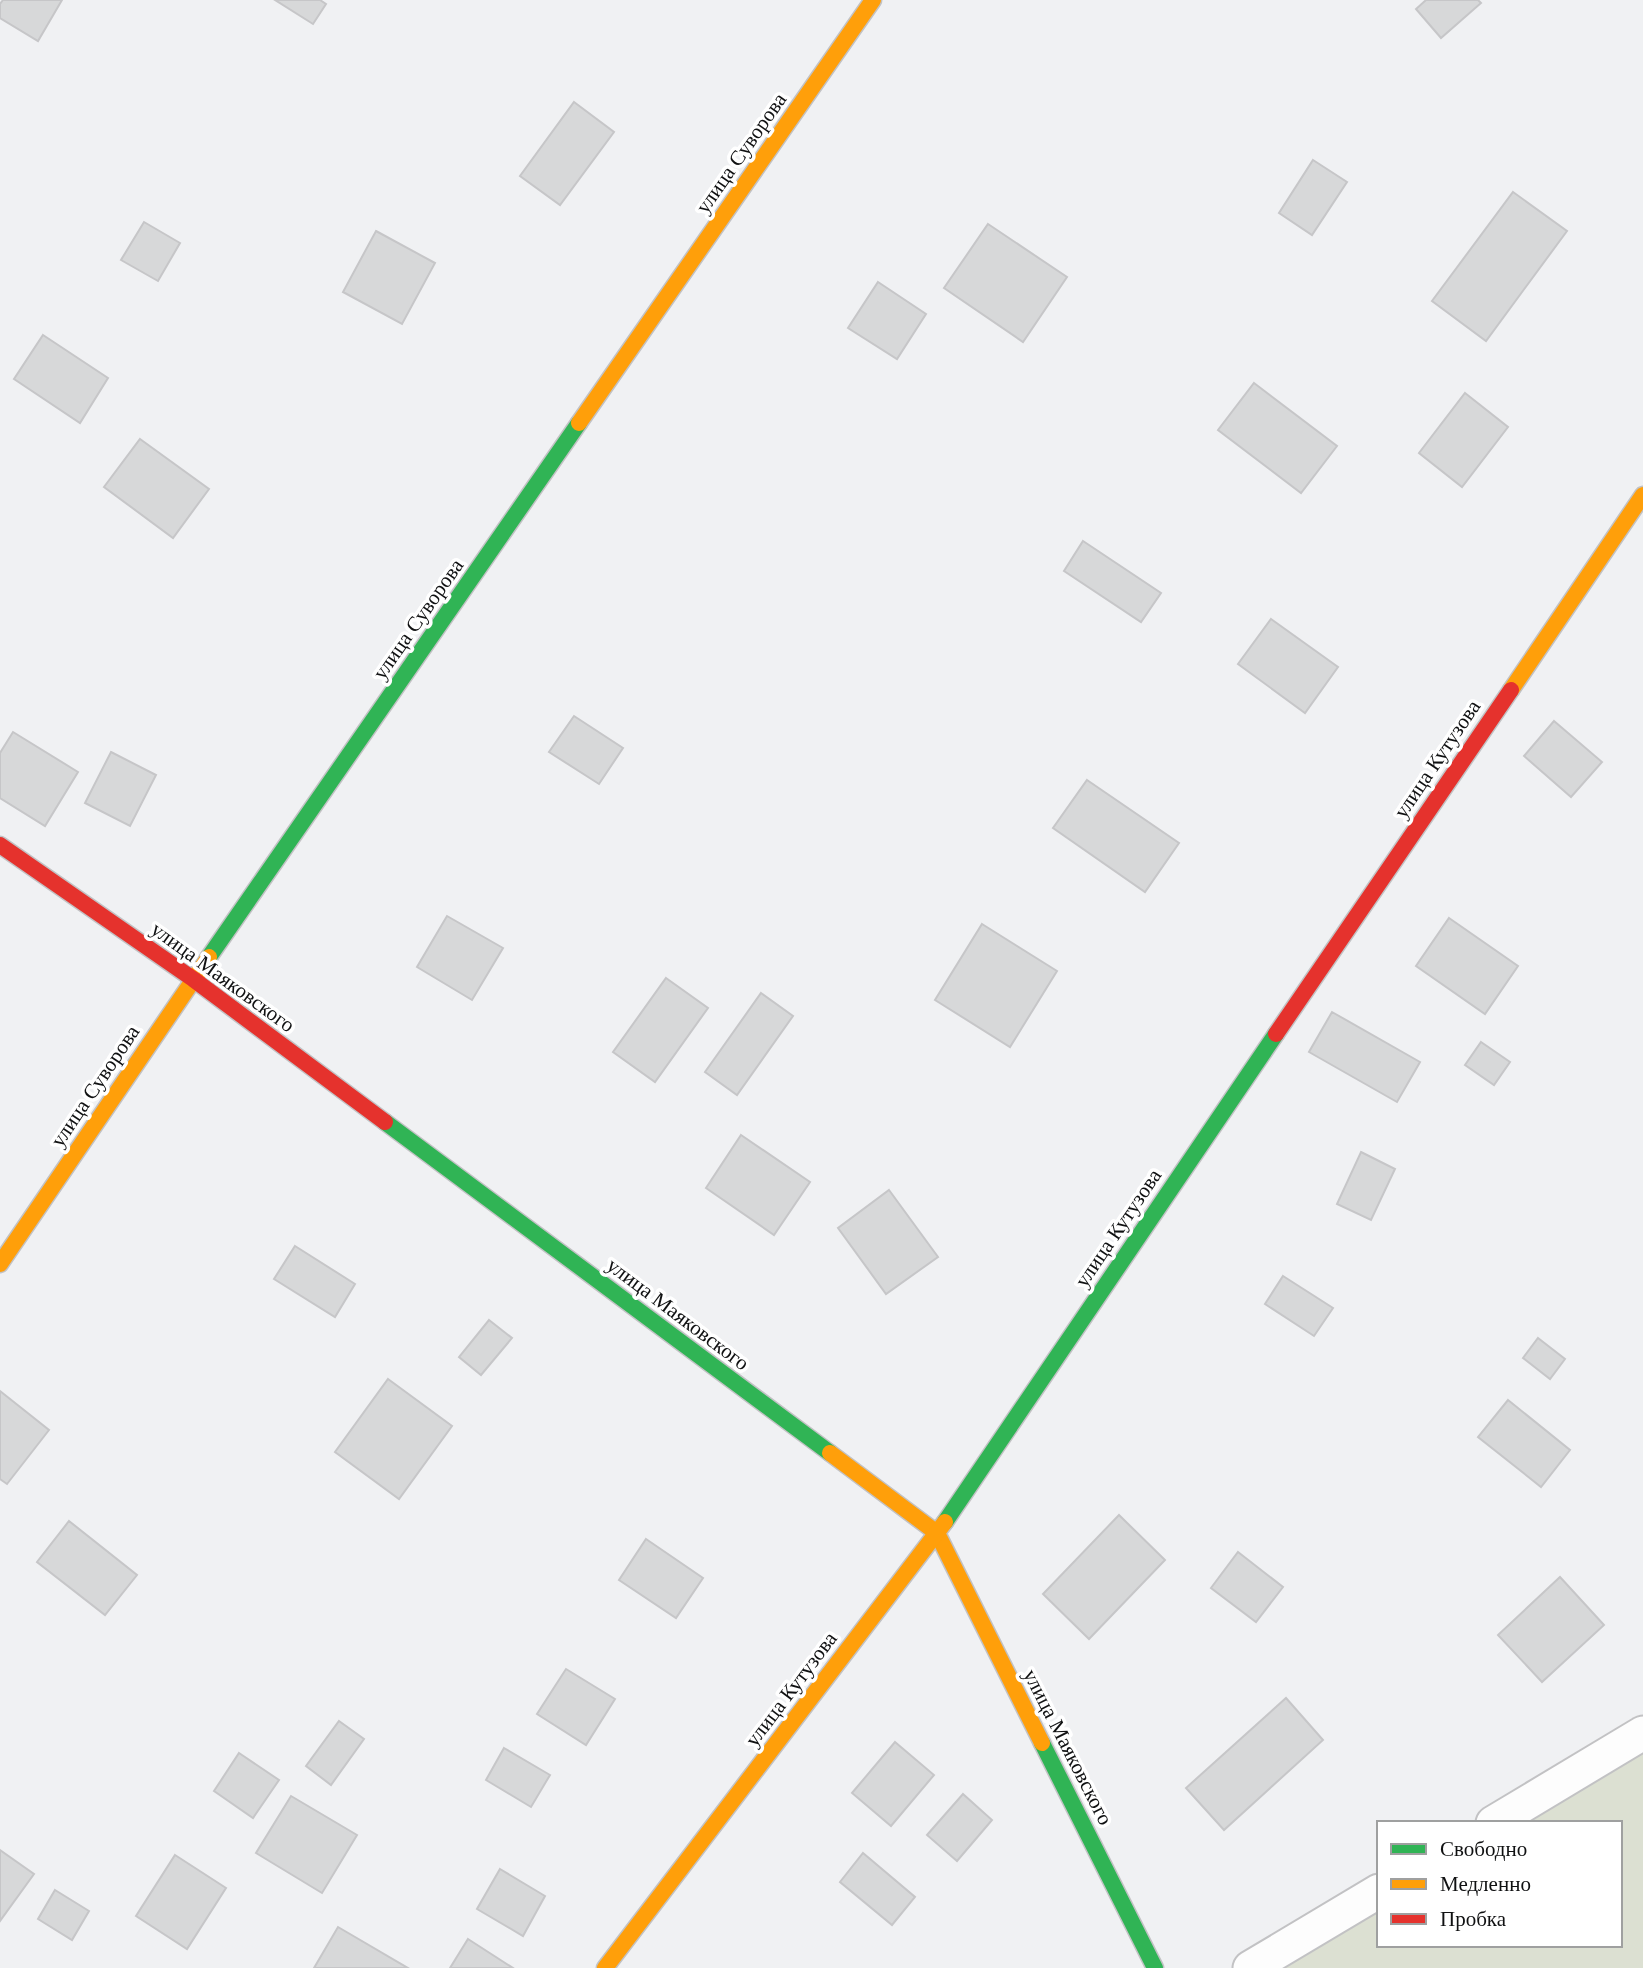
<svg xmlns="http://www.w3.org/2000/svg" width="1643" height="1968" font-family="'Times New Roman',serif">
	<style>
		.green { fill: #dce0d2 }
		.building { fill: #d7d8d9; stroke: #c6c6c8; stroke-width: 2 }
		.lines { fill: none; stroke-linecap: round; stroke-linejoin: round }
		.street-casing { stroke: #c2c2c4; stroke-width: 37 }
		.fast-casing { stroke: #c2c2c4; stroke-width: 19 }
		.slow-casing { stroke: #c2c2c4; stroke-width: 19 }
		.jam-casing { stroke: #c2c2c4; stroke-width: 19 }
		.street { stroke: #fdfdfd; stroke-width: 33 }
		.fast { stroke: #30b455; stroke-width: 16 }
		.slow { stroke: #ff9f0a; stroke-width: 16 }
		.jam { stroke: #e5322d; stroke-width: 16 }
		.labels { text-anchor: middle; stroke-width: 7; stroke-linejoin: round; paint-order: stroke }
		.street-label { font-size: 21px; fill: #101112; stroke: #fff }
	</style>
	<rect width="100%" height="100%" fill="#f0f1f3"/>
	<polygon class="green" points="1643,1733 1643,1968 1250,1968 1379,1891 1379,1945 1620,1945 1620,1823 1493,1823"/>
	<g class="building">
		<polygon points="3,0 62,0 38,41 0,18 0,4"/>
		<polygon points="275,0 320,0 326,4 313,24"/>
		<polygon points="1426,0 1478,0 1481,3 1441,38 1416,9"/>
		<polygon points="574,102 614,132 560,205 520,176"/>
		<polygon points="1313,160 1347,182 1312,235 1279,213"/>
		<polygon points="1513,192 1567,231 1486,341 1432,301"/>
		<polygon points="144,222 180,243 158,281 121,260"/>
		<polygon points="988,224 1067,277 1023,342 944,288"/>
		<polygon points="376,231 435,263 402,324 343,292"/>
		<polygon points="878,282 926,314 897,359 848,328"/>
		<polygon points="43,335 108,378 80,423 14,379"/>
		<polygon points="1254,383 1337,446 1301,493 1218,430"/>
		<polygon points="1465,393 1508,427 1462,487 1419,453"/>
		<polygon points="140,439 209,489 173,538 104,487"/>
		<polygon points="1083,541 1161,593 1141,622 1064,571"/>
		<polygon points="1271,619 1338,667 1305,713 1238,664"/>
		<polygon points="574,716 623,748 599,784 549,752"/>
		<polygon points="1554,721 1602,762 1571,797 1524,756"/>
		<polygon points="13,732 78,772 45,826 0,798 0,753"/>
		<polygon points="111,752 156,775 130,826 85,803"/>
		<polygon points="1087,780 1179,843 1145,892 1053,828"/>
		<polygon points="447,916 503,948 472,1000 417,967"/>
		<polygon points="1449,918 1518,966 1485,1014 1416,966"/>
		<polygon points="982,924 1057,971 1010,1047 935,1000"/>
		<polygon points="666,978 708,1008 655,1082 613,1052"/>
		<polygon points="761,993 793,1016 737,1095 705,1072"/>
		<polygon points="1332,1012 1420,1062 1397,1102 1309,1052"/>
		<polygon points="1481,1042 1510,1062 1494,1085 1465,1065"/>
		<polygon points="741,1135 810,1182 774,1235 706,1188"/>
		<polygon points="1361,1152 1395,1169 1371,1220 1337,1204"/>
		<polygon points="889,1190 938,1257 886,1294 838,1228"/>
		<polygon points="295,1246 355,1284 335,1317 274,1279"/>
		<polygon points="1283,1276 1333,1308 1314,1336 1265,1304"/>
		<polygon points="489,1320 512,1338 481,1375 459,1357"/>
		<polygon points="1538,1338 1565,1359 1550,1379 1523,1358"/>
		<polygon points="388,1379 452,1426 399,1499 335,1452"/>
		<polygon points="0,1391 49,1430 7,1484 0,1479"/>
		<polygon points="1508,1400 1570,1450 1541,1487 1478,1437"/>
		<polygon points="1119,1515 1165,1560 1089,1639 1043,1594"/>
		<polygon points="69,1521 137,1575 105,1615 37,1562"/>
		<polygon points="646,1539 703,1578 676,1618 619,1580"/>
		<polygon points="1238,1552 1283,1587 1256,1622 1211,1588"/>
		<polygon points="1560,1577 1604,1625 1542,1682 1498,1635"/>
		<polygon points="566,1669 615,1699 586,1745 537,1714"/>
		<polygon points="1286,1698 1323,1740 1224,1830 1186,1788"/>
		<polygon points="339,1721 364,1739 331,1785 306,1766"/>
		<polygon points="895,1742 934,1775 891,1826 852,1793"/>
		<polygon points="504,1748 550,1775 531,1807 486,1780"/>
		<polygon points="239,1753 279,1780 253,1818 214,1791"/>
		<polygon points="963,1794 992,1820 957,1861 927,1835"/>
		<polygon points="291,1796 357,1835 322,1893 256,1853"/>
		<polygon points="0,1850 34,1874 0,1921"/>
		<polygon points="863,1853 915,1897 892,1925 840,1882"/>
		<polygon points="175,1855 226,1888 187,1949 136,1916"/>
		<polygon points="500,1869 545,1896 523,1936 477,1909"/>
		<polygon points="55,1890 89,1911 72,1940 38,1919"/>
		<polygon points="338,1927 408,1968 314,1968"/>
		<polygon points="468,1939 513,1968 450,1968"/>
	</g>
	<g class="lines">
		<g class="street-casing">
			<g id="street">
				<polyline points="1493,1823 1643,1733"/>
				<polyline points="1250,1968 1379,1891"/>
			</g>
		</g>
		<g class="fast-casing">
			<g id="fast">
				<polyline points="209,957 579,423"/>
				<polyline points="385,1122 830,1453"/>
				<polyline points="945,1522 1276,1034"/>
				<polyline points="1042,1743 1155,1968"/>
			</g>
		</g>
		<g class="slow-casing">
			<g id="slow">
				<polyline points="579,423 873,0"/>
				<polyline points="1511,690 1643,495"/>
				<polyline points="0,1264 209,957"/>
				<polyline points="830,1453 937,1533 1042,1743"/>
				<polyline points="605,1968 945,1522"/>
			</g>
		</g>
		<g class="jam-casing">
			<g id="jam">
				<polyline points="0,845 193,979 385,1122"/>
				<polyline points="1276,1034 1511,690"/>
			</g>
		</g>
		<use href="#street" class="street"/>
		<use href="#fast" class="fast"/>
		<use href="#slow" class="slow"/>
		<use href="#jam" class="jam"/>
	</g>
	<g class="labels">
		<g class="street-label">
			<text transform="translate(741 153) rotate(-55)" y="7">улица Суворова</text>
			<text transform="translate(418 619) rotate(-55)" y="7">улица Суворова</text>
			<text transform="translate(1437 759) rotate(-56)" y="7">улица Кутузова</text>
			<text transform="translate(223 977) rotate(36)" y="7">улица Маяковского</text>
			<text transform="translate(95 1086) rotate(-56)" y="7">улица Суворова</text>
			<text transform="translate(1118 1228) rotate(-56)" y="7">улица Кутузова</text>
			<text transform="translate(678 1314) rotate(37)" y="7">улица Маяковского</text>
			<text transform="translate(791 1689) rotate(-53)" y="7">улица Кутузова</text>
			<text transform="translate(1068 1747) rotate(63)" y="7">улица Маяковского</text>
		</g>
	</g>
	<rect x="1377" y="1821" width="245" height="126" fill="#ffffff" stroke="#9fa0a0" stroke-width="2"/>
	<rect x="1391" y="1844" width="35" height="10" fill="#30b455" stroke="#9fa0a0" stroke-width="2"/>
	<text x="1440" y="1856" font-size="21" fill="#101112">Свободно</text>
	<rect x="1391" y="1879" width="35" height="10" fill="#ff9f0a" stroke="#9fa0a0" stroke-width="2"/>
	<text x="1440" y="1891" font-size="21" fill="#101112">Медленно</text>
	<rect x="1391" y="1914" width="35" height="10" fill="#e5322d" stroke="#9fa0a0" stroke-width="2"/>
	<text x="1440" y="1926" font-size="21" fill="#101112">Пробка</text>
</svg>
